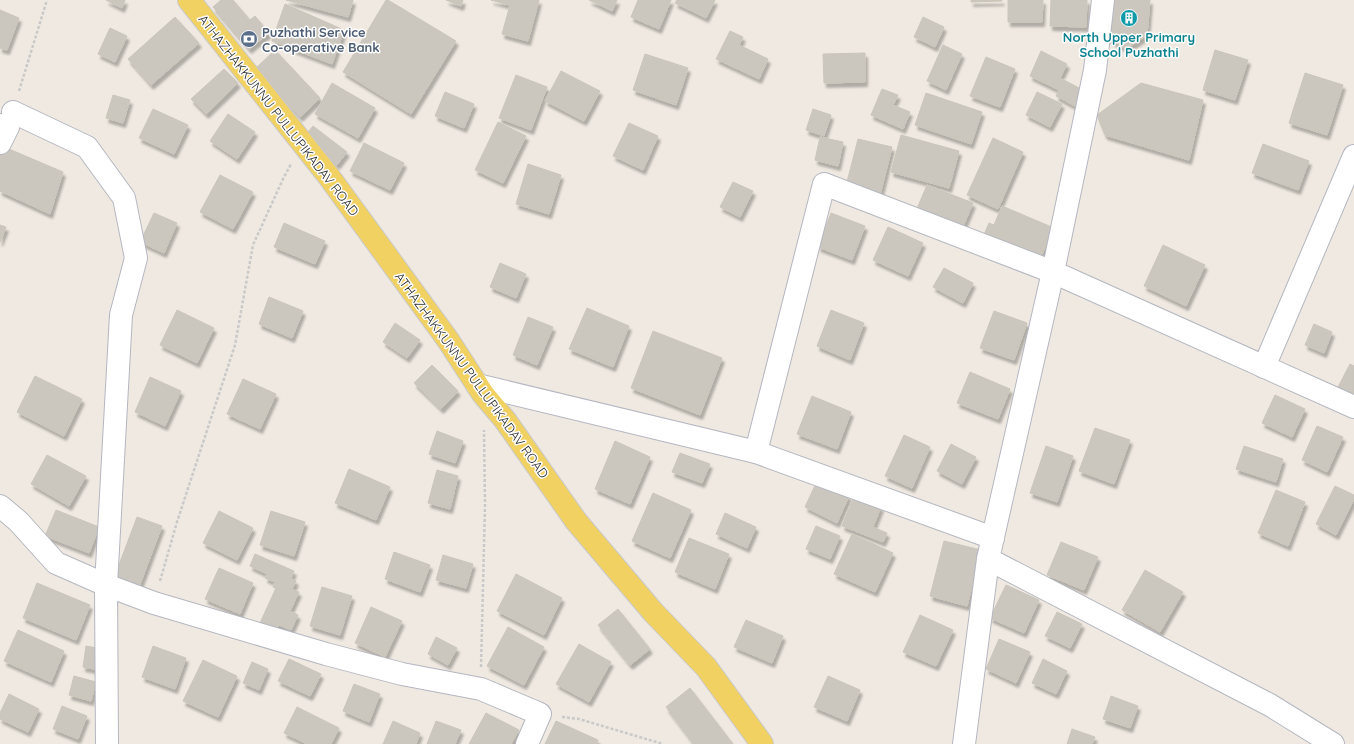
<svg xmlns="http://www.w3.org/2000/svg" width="1354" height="744" font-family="Quicksand,sans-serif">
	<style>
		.building { fill: #cbc7bf; stroke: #cbc5ba; filter: url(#shadow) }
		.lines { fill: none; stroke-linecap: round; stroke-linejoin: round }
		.minor-casing { stroke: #b4b7c1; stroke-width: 24 }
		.major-casing { stroke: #c9c9c9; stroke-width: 24 }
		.path { stroke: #c9c9c9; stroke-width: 2.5; stroke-dasharray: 3 2; stroke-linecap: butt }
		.minor { stroke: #fff; stroke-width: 22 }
		.major { stroke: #f2d163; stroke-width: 22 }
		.labels { text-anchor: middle; stroke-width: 3; stroke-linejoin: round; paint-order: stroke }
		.service-label { font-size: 13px; font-weight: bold; fill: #4e5e75; stroke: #fff; text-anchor: start }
		.culture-label { font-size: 13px; font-weight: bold; fill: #0d838f; stroke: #fff }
		.street-label { font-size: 13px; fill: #2e2e2e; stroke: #fff }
	</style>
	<defs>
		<filter id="shadow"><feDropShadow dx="2.5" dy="4.5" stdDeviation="1" flood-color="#0004"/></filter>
	</defs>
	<rect width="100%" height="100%" fill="#efe9e1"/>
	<g class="building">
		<polygon points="106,0 125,0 122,8"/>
		<polygon points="221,0 233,0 250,20 255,16 269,33 249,49 213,7"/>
		<polygon points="286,0 353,0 348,17"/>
		<polygon points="386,0 388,0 456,41 411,114 343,72"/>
		<polygon points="446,0 463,0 461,6"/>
		<polygon points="491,0 539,0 528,41 502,34 510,5"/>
		<polygon points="589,0 617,0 612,11"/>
		<polygon points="638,0 671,0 659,29 631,17"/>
		<polygon points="677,0 715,0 706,18 675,3"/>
		<polygon points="971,0 1002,0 1002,1 971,2"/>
		<polygon points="1008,0 1043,0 1042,22 1008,22"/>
		<polygon points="1051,0 1087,0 1086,27 1050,26"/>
		<polygon points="1111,0 1150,0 1147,35 1126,49 1107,38"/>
		<polygon points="285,4 344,30 332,64 272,41"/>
		<polygon points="0,10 19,18 7,50 0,48"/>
		<polygon points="175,17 199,43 151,85 128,59"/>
		<polygon points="923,17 944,27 935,47 914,37"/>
		<polygon points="110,28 127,36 115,62 98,54"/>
		<polygon points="730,31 743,37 739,45 768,59 759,79 716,59"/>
		<polygon points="943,45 962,54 946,90 927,81"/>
		<polygon points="275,50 320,98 300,117 255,69"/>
		<polygon points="1215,50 1248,60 1235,100 1203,90"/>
		<polygon points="1041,51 1067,64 1060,78 1083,90 1075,106 1056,96 1059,90 1030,76"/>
		<polygon points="865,53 865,82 824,83 823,54"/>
		<polygon points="645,54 688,68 676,105 633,90"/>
		<polygon points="986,57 1015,69 1000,107 970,96"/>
		<polygon points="224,69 238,83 206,114 191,99"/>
		<polygon points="561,71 600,91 584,121 545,101"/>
		<polygon points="1305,73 1343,85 1327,135 1289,123"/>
		<polygon points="516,75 547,87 531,130 499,118"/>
		<polygon points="332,83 375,108 358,138 315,114"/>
		<polygon points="1141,83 1203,100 1189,160 1105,135 1097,115"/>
		<polygon points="882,89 898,95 893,105 910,112 903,129 871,115"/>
		<polygon points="445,92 474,104 464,128 435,116"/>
		<polygon points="1037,92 1062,104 1050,127 1026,115"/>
		<polygon points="926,93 982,112 971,144 915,125"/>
		<polygon points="113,95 130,100 123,123 106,118"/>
		<polygon points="153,109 188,125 174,154 139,138"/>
		<polygon points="813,109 831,115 824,136 806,130"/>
		<polygon points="228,114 255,132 237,159 210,141"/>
		<polygon points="498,122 526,136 503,183 475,170"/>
		<polygon points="629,123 658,136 643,170 613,156"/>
		<polygon points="313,126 347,152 337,165 303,138"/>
		<polygon points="901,135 959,151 949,188 891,172"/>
		<polygon points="820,137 843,142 838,166 815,160"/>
		<polygon points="993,138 1023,152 998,209 967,195"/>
		<polygon points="858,139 892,147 880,195 846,186"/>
		<polygon points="364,143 404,163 390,190 350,171"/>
		<polygon points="1263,144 1309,161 1298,190 1252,173"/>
		<polygon points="2,146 63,172 50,214 0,191 0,151"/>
		<polygon points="528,164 561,175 549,214 516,204"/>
		<polygon points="220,175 253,192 233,229 200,212"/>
		<polygon points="733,182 753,191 740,217 720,207"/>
		<polygon points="927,185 973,203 962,229 916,211"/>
		<polygon points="1002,206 1054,228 1039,261 983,237 989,223 994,225"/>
		<polygon points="154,213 177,223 164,253 140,242"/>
		<polygon points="831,213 865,226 852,260 818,247"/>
		<polygon points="284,223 325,241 315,264 274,247"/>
		<polygon points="0,225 6,227 0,242"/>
		<polygon points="888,227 923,243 908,276 873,260"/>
		<polygon points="1163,245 1205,265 1186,306 1144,286"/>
		<polygon points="500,263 526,274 516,298 490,287"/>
		<polygon points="944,268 973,283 963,303 933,287"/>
		<polygon points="269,297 303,311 292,338 259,324"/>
		<polygon points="587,308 629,326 613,367 569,349"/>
		<polygon points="177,310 214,328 197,363 160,345"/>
		<polygon points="831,310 864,323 850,360 817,346"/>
		<polygon points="994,311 1027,323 1014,360 980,348"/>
		<polygon points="528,317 553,327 537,365 513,355"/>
		<polygon points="395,323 420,340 407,358 383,342"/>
		<polygon points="1314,324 1332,332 1324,353 1305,345"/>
		<polygon points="653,331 722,358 700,415 631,388"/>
		<polygon points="1350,364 1354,366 1354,397 1337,389"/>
		<polygon points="432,365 458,391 441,409 414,383"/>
		<polygon points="970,372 1010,389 998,419 957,403"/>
		<polygon points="35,376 82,399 64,436 17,412"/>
		<polygon points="150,377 181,391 165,426 135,412"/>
		<polygon points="243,379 276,394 260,429 227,414"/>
		<polygon points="1275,395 1305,409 1292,437 1262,423"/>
		<polygon points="812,396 851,412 837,449 797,434"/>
		<polygon points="1317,426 1343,437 1327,472 1302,460"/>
		<polygon points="1095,428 1130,440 1114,484 1079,471"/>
		<polygon points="437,431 463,441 455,463 429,454"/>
		<polygon points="904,435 930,447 912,488 885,476"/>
		<polygon points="615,441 650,457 630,504 595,489"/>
		<polygon points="951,444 976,457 962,484 937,471"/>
		<polygon points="1046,446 1073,456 1057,502 1030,493"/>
		<polygon points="1244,446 1283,459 1276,482 1236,469"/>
		<polygon points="680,453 710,464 702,483 672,472"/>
		<polygon points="47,455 86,476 69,506 31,484"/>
		<polygon points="349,469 390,487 376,520 335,503"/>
		<polygon points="437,470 458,476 450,509 428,503"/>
		<polygon points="817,481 849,496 837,523 805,507"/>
		<polygon points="1335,486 1354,495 1354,499 1336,535 1316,524"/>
		<polygon points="1276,490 1305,502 1288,546 1258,533"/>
		<polygon points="653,493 691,510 670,558 632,541"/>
		<polygon points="854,496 881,507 873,527 887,533 883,542 842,526"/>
		<polygon points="56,510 99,527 89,553 45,536"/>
		<polygon points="219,511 253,528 237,560 203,543"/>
		<polygon points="271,511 305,522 294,556 260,545"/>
		<polygon points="725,513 756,527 747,548 716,534"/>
		<polygon points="137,517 162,526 139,587 114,578"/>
		<polygon points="816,526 840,536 830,559 806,549"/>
		<polygon points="852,534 893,553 875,592 834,574"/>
		<polygon points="689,538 729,554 715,589 675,572"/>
		<polygon points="944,541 981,550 967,606 930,596"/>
		<polygon points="1061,542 1098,557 1084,590 1047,575"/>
		<polygon points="394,552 430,565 420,592 385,579"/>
		<polygon points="255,554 294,571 291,578 296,581 292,589 299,592 290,611 298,615 291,630 279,625 276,630 260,623 276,588 273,587 275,582 265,578 267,574 250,566"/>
		<polygon points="443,555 473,564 466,588 436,580"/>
		<polygon points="219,568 253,583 240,614 205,599"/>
		<polygon points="1145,570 1183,592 1160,632 1122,610"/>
		<polygon points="516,574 562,598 544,635 497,611"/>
		<polygon points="37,583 90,605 76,640 23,618"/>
		<polygon points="1006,585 1039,600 1024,633 990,618"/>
		<polygon points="322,587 352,596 340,635 310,626"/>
		<polygon points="371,607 402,621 385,657 355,643"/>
		<polygon points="618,609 650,649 630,665 598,625"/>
		<polygon points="1057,612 1082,624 1070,648 1045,636"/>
		<polygon points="920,615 953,630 936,666 903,652"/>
		<polygon points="746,620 783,636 772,663 734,647"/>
		<polygon points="508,627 544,647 524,685 487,666"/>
		<polygon points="18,630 64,651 51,682 4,661"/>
		<polygon points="436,637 457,648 448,665 428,654"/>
		<polygon points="999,639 1030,652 1016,683 986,669"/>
		<polygon points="579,644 611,662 589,702 556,684"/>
		<polygon points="86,646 103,649 99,670 83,667"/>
		<polygon points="153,646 186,658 175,689 142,677"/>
		<polygon points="289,659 321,674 310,696 278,681"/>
		<polygon points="1043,659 1067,671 1056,694 1032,683"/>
		<polygon points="203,660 237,676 218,717 183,701"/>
		<polygon points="252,662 268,669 259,690 243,683"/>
		<polygon points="74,676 96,682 91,701 69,695"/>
		<polygon points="828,676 860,690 847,721 814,707"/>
		<polygon points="354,684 380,694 369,722 343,711"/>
		<polygon points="690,688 733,744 694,744 666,707"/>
		<polygon points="9,694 39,709 28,732 0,719 0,713"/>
		<polygon points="1111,696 1138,706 1130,728 1103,719"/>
		<polygon points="62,706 87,716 78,739 53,729"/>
		<polygon points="297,707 339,728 331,744 307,744 284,733"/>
		<polygon points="486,713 519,730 511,744 469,744"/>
		<polygon points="393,721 420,733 416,744 383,744"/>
		<polygon points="436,721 461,730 455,744 427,744"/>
		<polygon points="556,721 598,740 596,744 545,744"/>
		<polygon points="1072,729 1095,737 1092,744 1067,744"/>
	</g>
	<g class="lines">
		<g class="minor-casing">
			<g id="minor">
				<polyline points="13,112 87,147 124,198 136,258 121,315 106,585 107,744"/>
				<polyline points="0,125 8,127 0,143"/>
				<polyline points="1264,367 1354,156"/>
				<polyline points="477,385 756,452"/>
				<polyline points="0,506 18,521 56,563 106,585 154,603 326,654 402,674 481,689 533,711 540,714 527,744"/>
				<polyline points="993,538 756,452 824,184 1053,272 1354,407"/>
				<polyline points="988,559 1270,705 1333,744"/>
				<polyline points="964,744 988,559 1053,272 1095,70 1103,0"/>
			</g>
		</g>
		<g class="major-casing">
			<polyline id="major" points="189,0 327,174 448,340 483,394 505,420 576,521 653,612 706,667 762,744"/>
		</g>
		<g class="path">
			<polyline points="19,91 47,0"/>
			<polyline points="160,581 177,522 235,345 253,245 283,179 291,164"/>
			<polyline points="481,667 485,505 484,430"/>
			<polyline points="562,717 579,719 663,744"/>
		</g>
		<use href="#minor" class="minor"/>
		<use href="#major" class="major"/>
	</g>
	<defs>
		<g id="building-disc" transform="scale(0.9)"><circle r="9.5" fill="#0f9aa8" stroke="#fff"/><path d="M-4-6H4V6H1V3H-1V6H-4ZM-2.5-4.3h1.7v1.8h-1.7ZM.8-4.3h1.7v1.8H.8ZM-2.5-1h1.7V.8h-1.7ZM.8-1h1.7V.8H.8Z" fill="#fff"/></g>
		<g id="bank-disc" transform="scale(0.9)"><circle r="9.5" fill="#5c6f8a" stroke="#fff"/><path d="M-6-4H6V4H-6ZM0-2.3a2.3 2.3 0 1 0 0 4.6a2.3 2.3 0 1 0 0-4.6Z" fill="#fff"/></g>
	</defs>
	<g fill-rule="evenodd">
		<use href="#building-disc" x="1129" y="18"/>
		<use href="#bank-disc" x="249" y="39"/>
	</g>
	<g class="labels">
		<g class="service-label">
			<text x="262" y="37">Puzhathi Service<tspan x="262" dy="15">Co-operative Bank</tspan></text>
		</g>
		<g class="culture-label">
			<text x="1129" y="42">North Upper Primary<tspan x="1129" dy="15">School Puzhathi</tspan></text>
		</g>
		<g class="street-label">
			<text transform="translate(279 115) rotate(52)" y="5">ATHAZHAKKUNNU PULLUPIKADAV ROAD</text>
			<text transform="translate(472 375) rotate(54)" y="5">ATHAZHAKKUNNU PULLUPIKADAV ROAD</text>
		</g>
	</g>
</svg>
